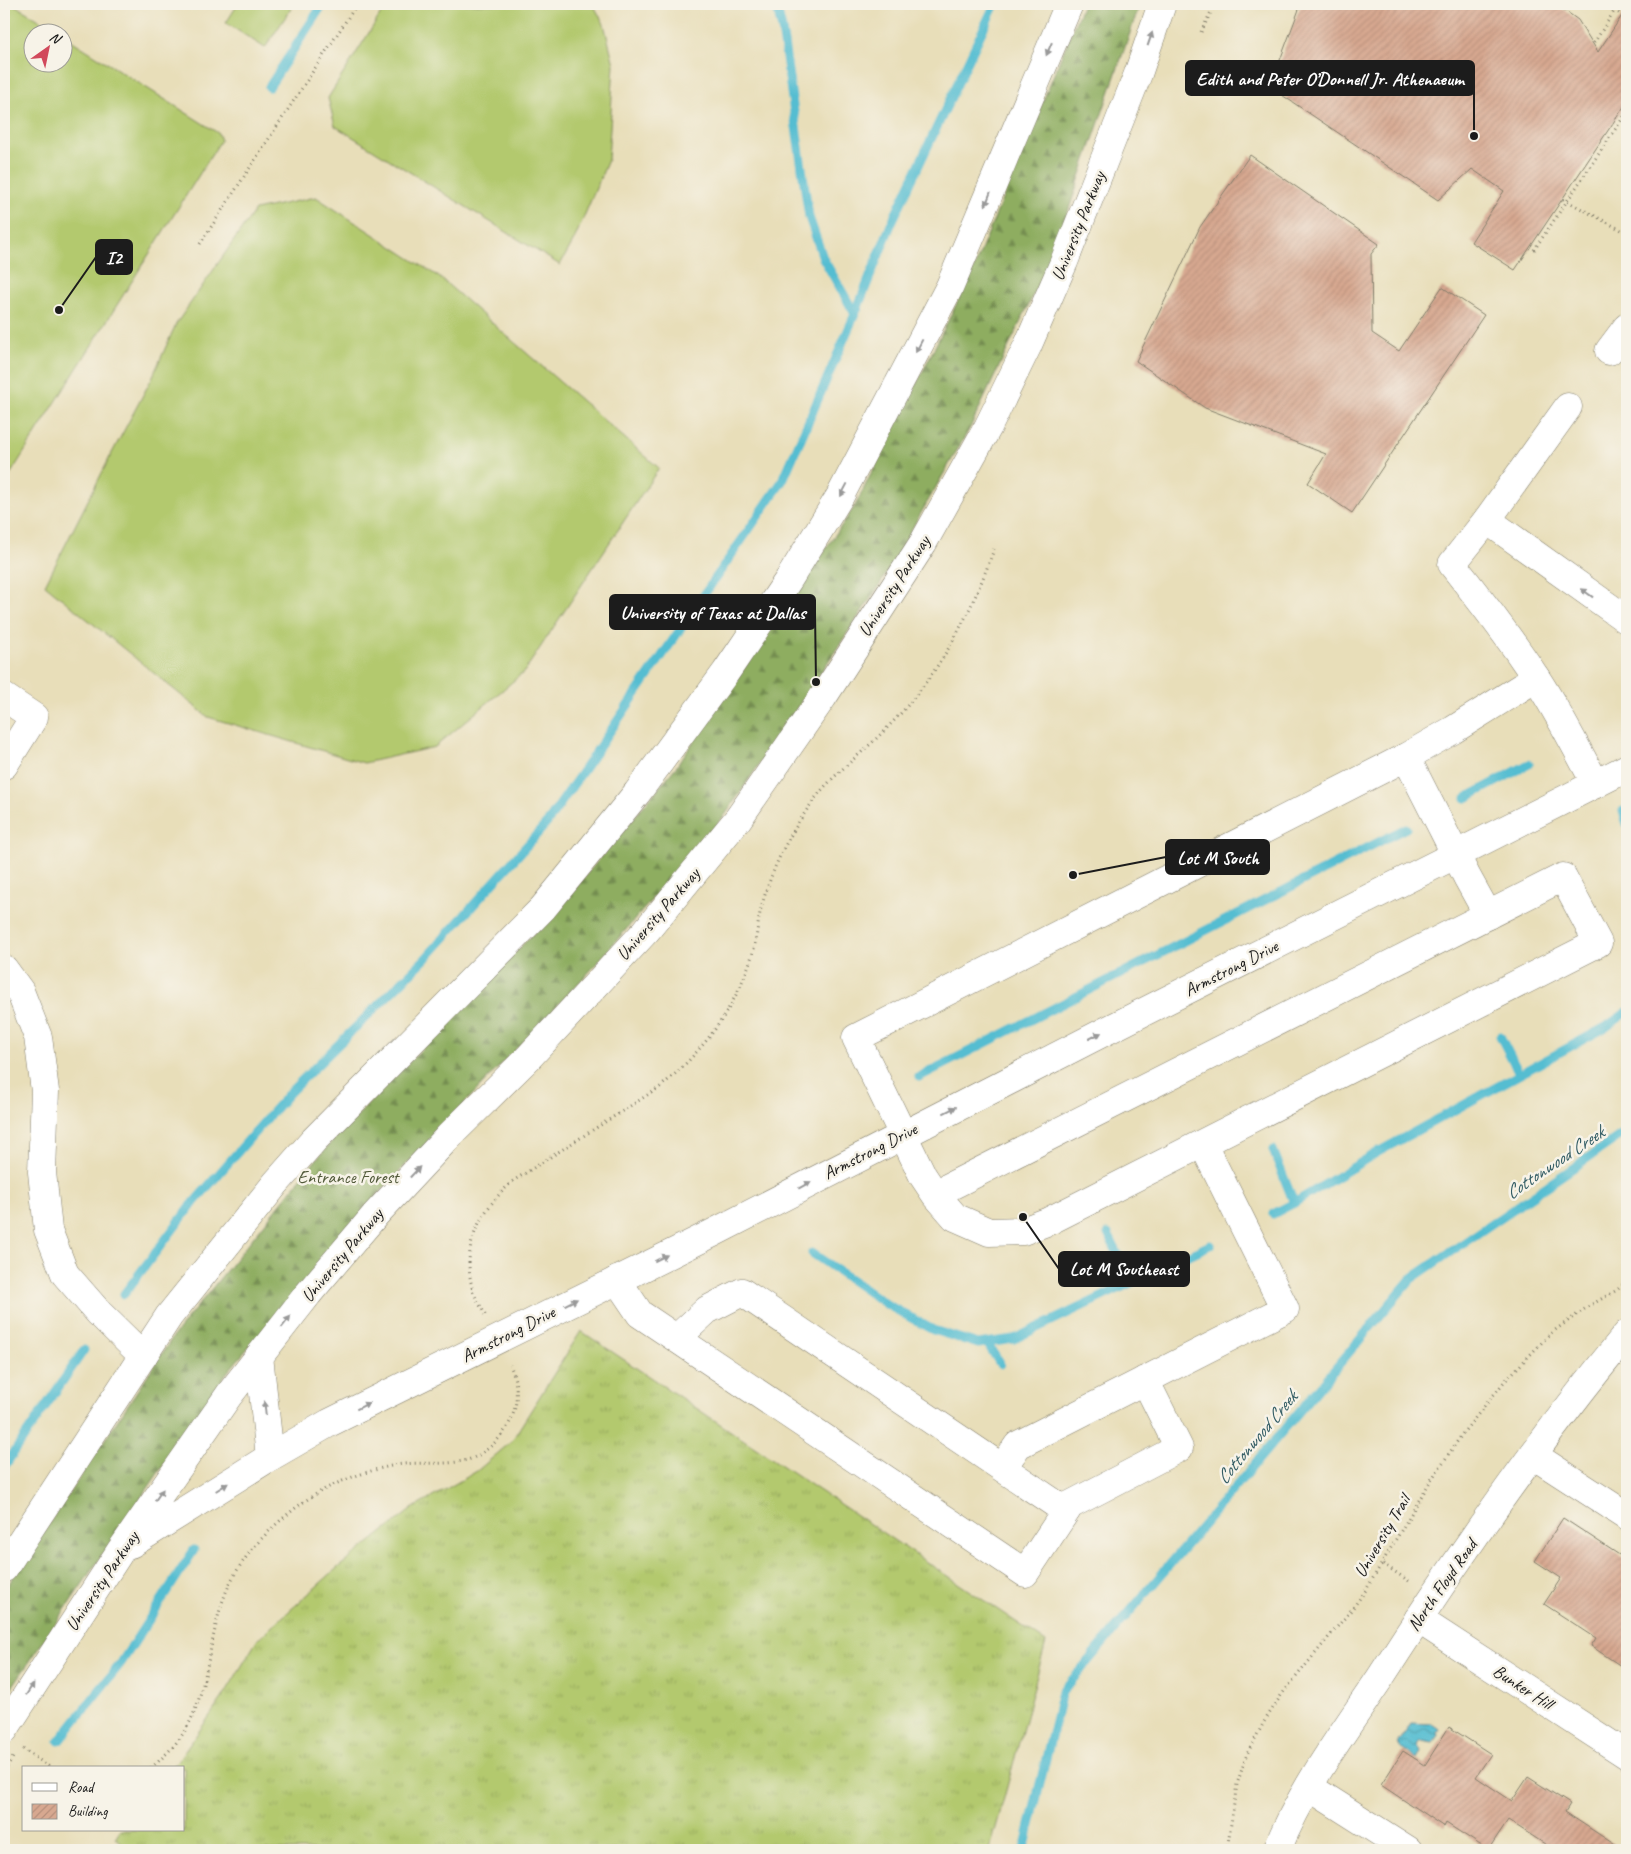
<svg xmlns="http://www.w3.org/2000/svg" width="1631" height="1854" font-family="Caveat,sans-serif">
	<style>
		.grass { fill: url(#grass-tufts); stroke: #687245 }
		.forest { fill: url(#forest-firs); stroke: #55643e }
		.garden { fill: #b3c96e; stroke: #687245 }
		.water { fill: url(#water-waves); stroke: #386c76 }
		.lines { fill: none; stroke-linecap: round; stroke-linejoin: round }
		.stream { stroke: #54bdd1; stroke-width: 9 }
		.building { fill: url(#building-hatch) }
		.minor-casing { stroke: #827d6a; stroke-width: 29 }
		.path { stroke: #827d6a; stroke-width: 3; stroke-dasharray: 1 4; stroke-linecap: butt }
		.minor { stroke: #fff; stroke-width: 28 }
		.oneway { fill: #999 }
		.labels { text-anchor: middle; stroke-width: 5; stroke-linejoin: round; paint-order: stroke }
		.street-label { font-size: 18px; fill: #1c1c1c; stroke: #f7f3e8 }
		.park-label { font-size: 18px; fill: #515939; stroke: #f7f3e8 }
		.water-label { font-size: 19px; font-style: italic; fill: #325c64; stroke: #f7f3e8 }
		.leader { fill: none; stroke: #1c1c1c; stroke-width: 2 }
		.callout-dot { fill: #1c1c1c; stroke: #f7f3e8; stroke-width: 2 }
		.callout { fill: #1c1c1c; stroke: #1c1c1c; stroke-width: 2 }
		.callout-label { font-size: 19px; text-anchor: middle; font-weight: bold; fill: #fff }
	</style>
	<defs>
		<pattern id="grass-tufts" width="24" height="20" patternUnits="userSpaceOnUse" patternTransform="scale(1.25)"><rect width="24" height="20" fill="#b3c96e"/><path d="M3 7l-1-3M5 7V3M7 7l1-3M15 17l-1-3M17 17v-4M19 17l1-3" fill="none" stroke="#99ac5f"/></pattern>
		<pattern id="forest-firs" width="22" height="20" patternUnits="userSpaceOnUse" patternTransform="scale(1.25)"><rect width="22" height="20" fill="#8ead61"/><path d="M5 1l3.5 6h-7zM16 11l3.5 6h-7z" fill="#738c4f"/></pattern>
		<pattern id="water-waves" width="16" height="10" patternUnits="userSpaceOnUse" patternTransform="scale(1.25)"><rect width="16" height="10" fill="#54bdd1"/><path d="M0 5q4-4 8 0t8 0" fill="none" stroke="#4599a9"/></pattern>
		<pattern id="building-hatch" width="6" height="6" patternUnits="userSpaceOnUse" patternTransform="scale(1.25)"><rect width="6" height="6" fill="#d7a890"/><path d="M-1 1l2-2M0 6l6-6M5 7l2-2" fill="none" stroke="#b8907c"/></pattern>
	</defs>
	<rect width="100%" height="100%" fill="#f7f3e8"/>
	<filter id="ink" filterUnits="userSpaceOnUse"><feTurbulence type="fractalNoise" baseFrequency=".02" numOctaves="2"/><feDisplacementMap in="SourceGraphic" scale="10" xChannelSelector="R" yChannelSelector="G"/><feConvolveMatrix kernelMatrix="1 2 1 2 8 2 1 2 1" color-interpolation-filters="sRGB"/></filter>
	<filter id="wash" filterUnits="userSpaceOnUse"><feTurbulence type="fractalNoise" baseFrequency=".0096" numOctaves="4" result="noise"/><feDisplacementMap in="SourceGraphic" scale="20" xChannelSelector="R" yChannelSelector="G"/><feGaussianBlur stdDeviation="1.12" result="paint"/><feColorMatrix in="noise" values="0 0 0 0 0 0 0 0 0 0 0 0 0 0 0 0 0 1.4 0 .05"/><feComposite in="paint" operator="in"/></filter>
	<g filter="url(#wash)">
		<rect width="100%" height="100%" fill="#e8deb9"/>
		<polygon class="grass" points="581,1331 1046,1642 990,1850 132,1850 115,1838 120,1830 184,1830 184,1768 171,1768 178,1761 223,1697 258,1639 335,1570 412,1509 477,1471 511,1442"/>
		<polygon class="forest" points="1083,4 1140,4 1055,249 970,428 879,586 725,815 591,970 384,1188 225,1375 4,1699 4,1591 175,1334 324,1150 562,904 676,767 855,506 971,275"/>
		<g class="garden">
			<polygon points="4,4 13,4 59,32 32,32 32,62 62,62 63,35 218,133 221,140 6,481 4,480"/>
			<polygon points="238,4 294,4 265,48 226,23"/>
			<polygon points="387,4 593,4 604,24 614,64 608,160 574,240 560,265 335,126 328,98"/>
			<polygon points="316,197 439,277 659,468 524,672 435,747 364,763 208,717 45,585 111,455 152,378 176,324 255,210"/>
		</g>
		<polygon class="water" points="1411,1723 1431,1724 1439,1730 1437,1733 1438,1735 1433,1743 1420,1741 1417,1745 1421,1751 1417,1759 1399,1746 1398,1742"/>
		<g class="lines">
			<g class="stream">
				<polyline points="776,4 782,29 809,217 823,258 855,314"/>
				<polyline points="269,87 323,4"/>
				<polyline points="1466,798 1529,764"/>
				<polyline points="1623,811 1627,824"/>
				<polyline points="1500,1036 1519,1073"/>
				<polyline points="919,1077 1406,828"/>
				<polyline points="1273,1150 1294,1203"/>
				<polyline points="1273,1214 1294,1203 1378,1152 1606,1027 1627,1012"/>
				<polyline points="1108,1234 1132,1282"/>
				<polyline points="812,1253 886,1304 933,1330 978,1344 1014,1339 1210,1245"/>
				<polyline points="124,1294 190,1207 290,1092 425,959 547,823 783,480 855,314 892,222 995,4"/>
				<polyline points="987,1343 1000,1364"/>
				<polyline points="4,1467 84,1350"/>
				<polyline points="59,1741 121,1663 194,1550"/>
				<polyline points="1024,1850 1062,1692 1411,1279 1627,1131"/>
			</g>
		</g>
		<g id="blocks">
			<g class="building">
				<polygon points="1301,4 1556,4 1578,20 1598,52 1627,8 1627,102 1515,270 1471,242 1504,191 1472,169 1438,200 1270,87"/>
				<polygon points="1250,155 1379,244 1371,254 1372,333 1399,351 1442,287 1484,315 1352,513 1308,483 1326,454 1205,408 1136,361 1200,227"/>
				<polygon points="1563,1518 1627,1560 1627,1670 1591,1646 1596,1638 1544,1604 1561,1578 1535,1561"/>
				<polygon points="1449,1727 1491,1754 1476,1777 1512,1801 1528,1777 1570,1804 1565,1812 1623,1850 1554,1850 1508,1820 1488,1850 1446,1823 1444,1827 1381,1785 1403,1751 1425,1765"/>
			</g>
		</g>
	</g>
	<g filter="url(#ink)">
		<use href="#blocks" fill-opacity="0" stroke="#827d6a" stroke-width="1"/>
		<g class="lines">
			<g class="minor-casing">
				<g id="minor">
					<polyline points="1609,351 1627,327"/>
					<path d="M1568 407 1487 520 1452 564C1481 601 1510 638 1536 678 1558 711 1576 748 1596 784"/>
					<polyline points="1487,520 1627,620"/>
					<polyline points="4,697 34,717 4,765"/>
					<polyline points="1406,757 1467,877 1488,915"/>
					<polyline points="4,969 20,991 38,1037 45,1091 42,1172 48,1230 65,1274 99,1313 143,1356"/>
					<polyline points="935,1194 1563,877 1598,943 1049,1221 1023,1231 989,1232 955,1217 935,1194 923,1176 856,1038 1406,757 1453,730 1536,678"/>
					<polyline points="617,1280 640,1314 1025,1573 1070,1505 1179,1448 1145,1380"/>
					<polyline points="677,1338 707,1310 742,1292 1066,1511"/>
					<polyline points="259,1356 270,1457"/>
					<polyline points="1533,1455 1627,1516"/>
					<polyline points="1003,1467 1018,1445 1285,1309 1203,1144"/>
					<polyline points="131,1544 270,1457 329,1423 713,1233 1104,1032 1627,768"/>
					<polyline points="4,1568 169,1316 276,1183 314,1140 543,908 637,793 726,672 789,579 840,496 950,286 1069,4"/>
					<polyline points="1418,1619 1627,1755"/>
					<polyline points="4,1730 121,1550 229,1395 308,1294 376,1214 449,1136 528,1058 646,931 738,819 823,697 923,543 988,427 1028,345 1064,262 1138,74 1162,4"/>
					<polyline points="1309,1787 1408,1850"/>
					<path d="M1277 1850C1302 1788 1343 1733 1380 1678 1456 1560 1537 1442 1627 1334"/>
				</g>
			</g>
			<g class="path">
				<polyline points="1293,4 1295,6"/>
				<polyline points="1606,4 1627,19"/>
				<polyline points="1201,32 1215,4"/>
				<polyline points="1594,43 1615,10"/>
				<polyline points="1563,199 1625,232"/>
				<polyline points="200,244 357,4"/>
				<polyline points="1534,250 1627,112"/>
				<path d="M485 1315C481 1306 474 1296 472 1287 461 1243 482 1209 513 1181L660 1087C705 1050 738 1005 754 949 757 935 758 921 761 908 768 883 778 857 791 835 800 820 810 804 821 791 839 770 862 753 881 734 936 680 969 620 994 549"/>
				<polyline points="1383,1564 1409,1581"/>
				<polyline points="23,1749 51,1768"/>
				<path d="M151 1768C161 1759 172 1749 180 1738 208 1701 208 1638 225 1595 239 1557 273 1524 305 1501 331 1483 365 1471 396 1465 420 1461 444 1466 467 1460 486 1455 506 1434 512 1417 519 1400 517 1380 510 1365"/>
				<polyline points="4,1771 14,1756"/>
				<polyline points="1227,1850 1237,1784 1247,1754 1264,1722 1282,1694 1352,1609 1366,1590 1431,1480 1463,1433 1504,1382 1551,1333 1589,1306 1617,1290 1627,1281"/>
			</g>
			<use href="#minor" class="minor"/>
		</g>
		<defs><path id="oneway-solid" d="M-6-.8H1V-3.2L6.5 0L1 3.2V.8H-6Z" transform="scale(1.25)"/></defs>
		<g class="oneway">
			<use href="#oneway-solid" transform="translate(1150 39) rotate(-71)"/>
			<use href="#oneway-solid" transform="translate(1049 49) rotate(113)"/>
			<use href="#oneway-solid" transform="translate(988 199) rotate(111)"/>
			<use href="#oneway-solid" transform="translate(919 346) rotate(118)"/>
			<use href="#oneway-solid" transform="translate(844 490) rotate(118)"/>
			<use href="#oneway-solid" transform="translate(1587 593) rotate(-144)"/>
			<use href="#oneway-solid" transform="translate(1095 1036) rotate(-27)"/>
			<use href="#oneway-solid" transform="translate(950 1110) rotate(-27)"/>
			<use href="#oneway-solid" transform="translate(415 1172) rotate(-47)"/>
			<use href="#oneway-solid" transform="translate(805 1185) rotate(-28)"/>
			<use href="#oneway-solid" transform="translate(661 1258) rotate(-26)"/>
			<use href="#oneway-solid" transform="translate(571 1302) rotate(-26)"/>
			<use href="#oneway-solid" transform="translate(286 1322) rotate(-52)"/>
			<use href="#oneway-solid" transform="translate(363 1406) rotate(-27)"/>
			<use href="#oneway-solid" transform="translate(265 1408) rotate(-96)"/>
			<use href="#oneway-solid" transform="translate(222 1487) rotate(-32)"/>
			<use href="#oneway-solid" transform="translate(159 1495) rotate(-55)"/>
			<use href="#oneway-solid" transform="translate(30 1689) rotate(-57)"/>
		</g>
	</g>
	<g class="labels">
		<g class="street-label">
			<text transform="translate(1078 226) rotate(-68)" y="6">University Parkway</text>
			<text transform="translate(894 586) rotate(-57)" y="6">University Parkway</text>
			<text transform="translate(658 914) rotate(-49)" y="6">University Parkway</text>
			<text transform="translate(1231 968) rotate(-27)" y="6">Armstrong Drive</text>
			<text transform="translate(870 1151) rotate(-27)" y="6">Armstrong Drive</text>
			<text transform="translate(342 1255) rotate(-50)" y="6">University Parkway</text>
			<text transform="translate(508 1334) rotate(-27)" y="6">Armstrong Drive</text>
			<text transform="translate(1382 1536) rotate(-59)" y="6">University Trail</text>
			<text transform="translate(102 1581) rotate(-56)" y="6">University Parkway</text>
			<text transform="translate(1442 1585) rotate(-55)" y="6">North Floyd Road</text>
			<text transform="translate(1523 1687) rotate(33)" y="6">Bunker Hill</text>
		</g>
		<g class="park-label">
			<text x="348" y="1183">Entrance Forest</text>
		</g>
		<g class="water-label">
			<text transform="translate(1554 1162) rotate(-34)" y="7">Cottonwood Creek</text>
			<text transform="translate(1256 1437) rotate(-50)" y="7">Cottonwood Creek</text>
		</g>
	</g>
	<path class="leader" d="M1474 136L1474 78M59 310L96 257M816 682L815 612M1073 875L1166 857M1023 1217L1059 1269"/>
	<g class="callout-dot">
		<circle cx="1474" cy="136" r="5"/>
		<circle cx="59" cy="310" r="5"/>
		<circle cx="816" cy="682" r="5"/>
		<circle cx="1073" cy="875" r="5"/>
		<circle cx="1023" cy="1217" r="5"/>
	</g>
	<g class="callout">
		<rect x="1186" y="61" width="288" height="34" rx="5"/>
		<rect x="96" y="240" width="36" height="34" rx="5"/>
		<rect x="610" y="595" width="205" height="34" rx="5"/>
		<rect x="1166" y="840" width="103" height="34" rx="5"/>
		<rect x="1059" y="1252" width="130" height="34" rx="5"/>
	</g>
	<g class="callout-label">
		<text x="1330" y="85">Edith and Peter O’Donnell Jr. Athenaeum</text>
		<text x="114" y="264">I2</text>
		<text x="713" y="619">University of Texas at Dallas</text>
		<text x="1218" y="864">Lot M South</text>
		<text x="1124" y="1275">Lot M Southeast</text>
	</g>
	<rect width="1631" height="1854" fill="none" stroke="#f7f3e8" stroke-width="20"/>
	<rect x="22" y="1766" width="162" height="65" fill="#f7f3e8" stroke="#9f9d96"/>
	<rect x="32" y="1783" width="25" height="8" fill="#ffffff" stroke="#9f9d96"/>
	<text x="68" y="1792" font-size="15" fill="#1c1c1c">Road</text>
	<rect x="32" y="1804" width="25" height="15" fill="url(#building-hatch)" stroke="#9f9d96"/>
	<text x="68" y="1816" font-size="15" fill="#1c1c1c">Building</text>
	<g transform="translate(48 48) rotate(33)"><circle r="24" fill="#f7f3e8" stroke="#9f9d96"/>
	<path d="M0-4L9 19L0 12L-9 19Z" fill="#d1495b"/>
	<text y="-8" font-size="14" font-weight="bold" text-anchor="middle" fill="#1c1c1c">N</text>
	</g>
</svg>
